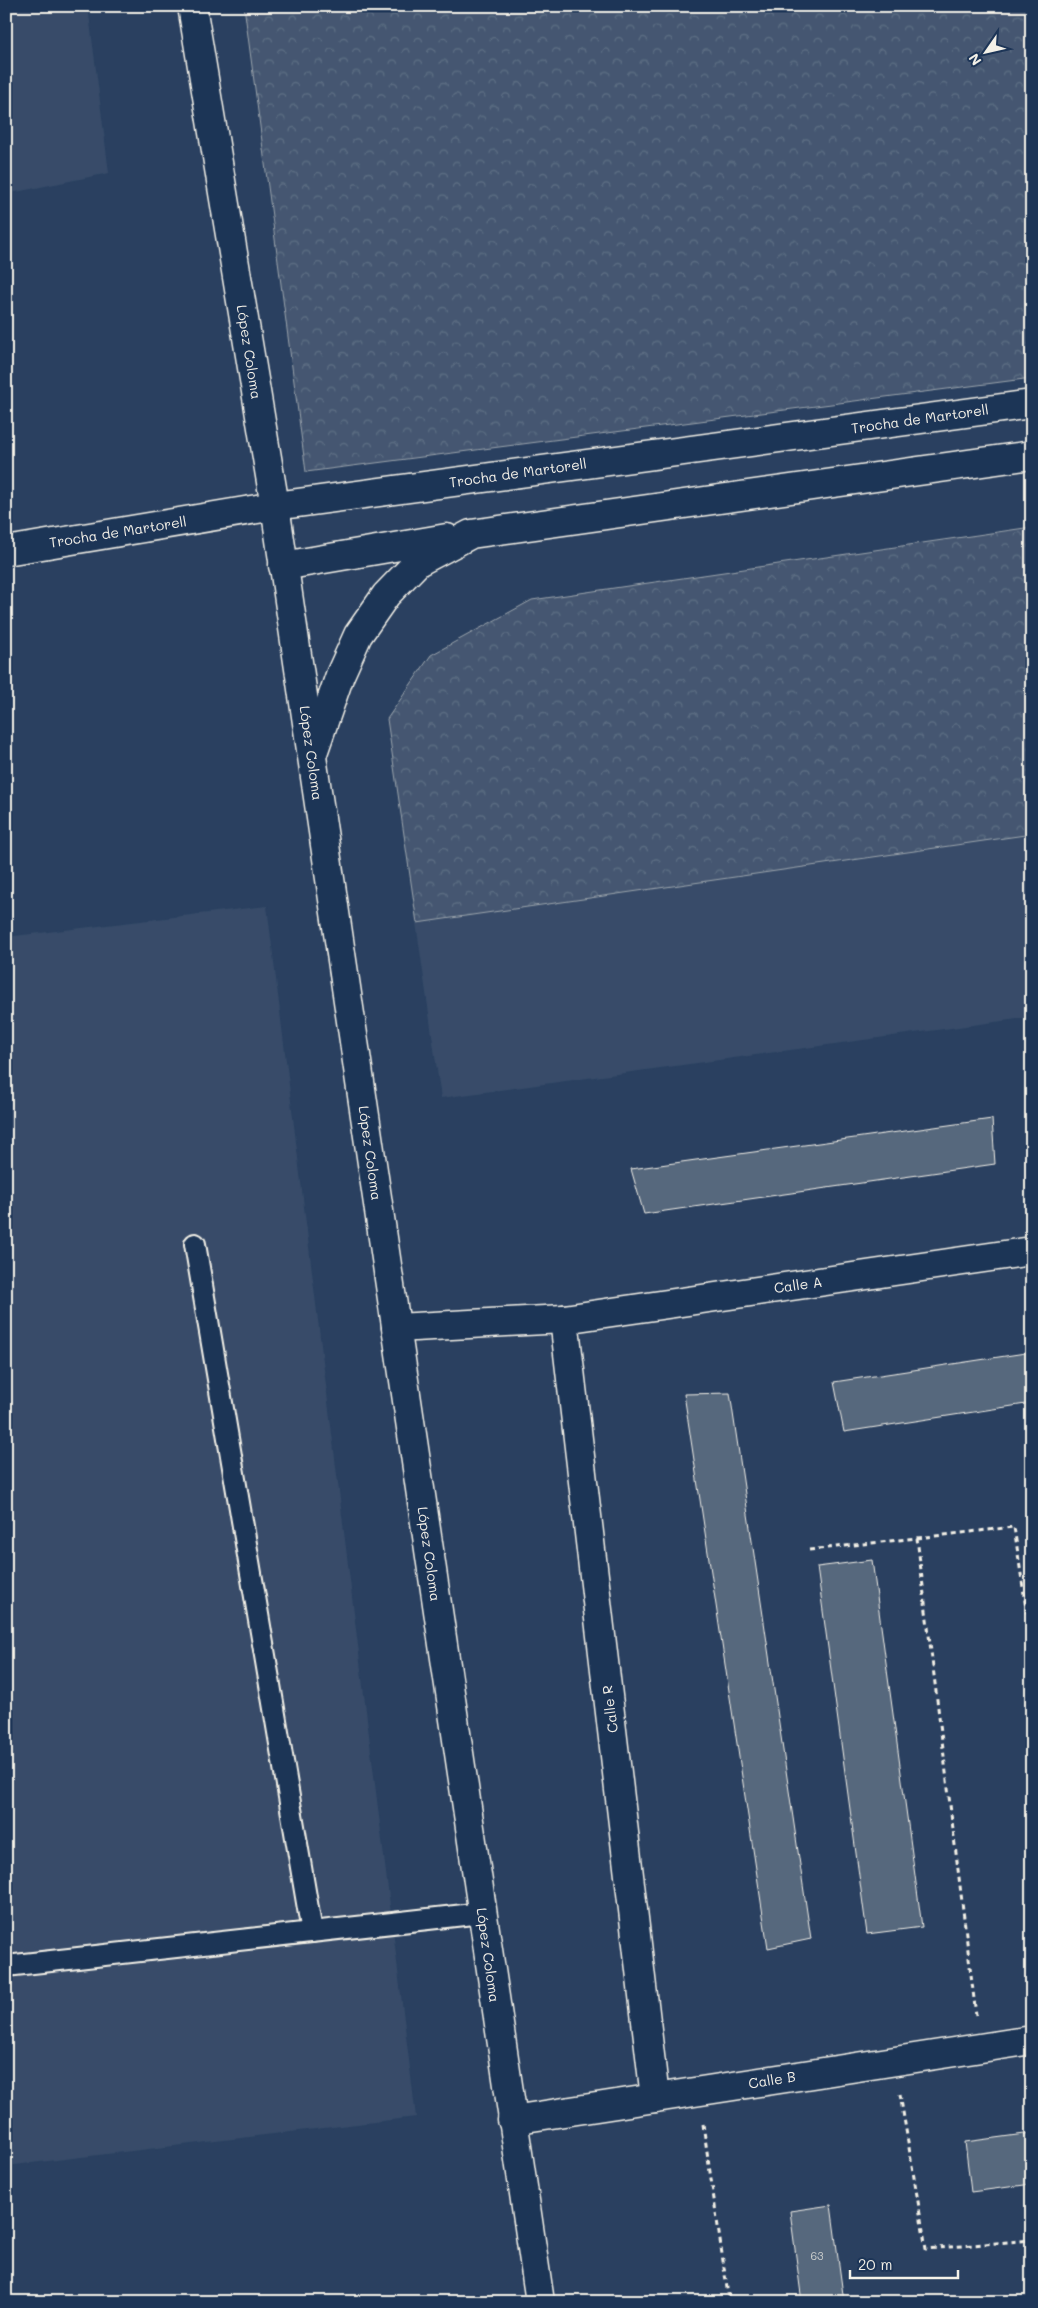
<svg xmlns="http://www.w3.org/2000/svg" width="1038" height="2308" font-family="Mali,sans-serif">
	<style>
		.built { fill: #374c69 }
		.forest { fill: url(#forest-crowns); stroke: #9ca4ac }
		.building { fill: #56677d; stroke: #f4f1e8 }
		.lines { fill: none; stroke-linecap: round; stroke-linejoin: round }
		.lane-casing { stroke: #f4f1e8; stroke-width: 24 }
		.street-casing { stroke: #f4f1e8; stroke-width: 31 }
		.secondary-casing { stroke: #f4f1e8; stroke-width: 31 }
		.path { stroke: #f4f1e8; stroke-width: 3; stroke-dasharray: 5 4; stroke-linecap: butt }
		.lane { stroke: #1d3557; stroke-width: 20 }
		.street { stroke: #1d3557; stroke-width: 28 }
		.secondary { stroke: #1d3557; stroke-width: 28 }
		.labels { text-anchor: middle; stroke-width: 4; stroke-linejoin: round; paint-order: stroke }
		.number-label { font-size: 11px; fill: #cccecd }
		.street-label { font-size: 14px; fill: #f4f1e8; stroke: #1d3557 }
	</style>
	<defs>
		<pattern id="forest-crowns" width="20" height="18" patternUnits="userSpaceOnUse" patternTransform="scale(1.25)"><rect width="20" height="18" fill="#445771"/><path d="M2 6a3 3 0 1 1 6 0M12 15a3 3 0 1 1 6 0" fill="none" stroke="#607085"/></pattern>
	</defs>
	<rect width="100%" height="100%" fill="#2a4060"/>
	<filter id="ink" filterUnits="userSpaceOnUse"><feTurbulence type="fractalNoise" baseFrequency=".02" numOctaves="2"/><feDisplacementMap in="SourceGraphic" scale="10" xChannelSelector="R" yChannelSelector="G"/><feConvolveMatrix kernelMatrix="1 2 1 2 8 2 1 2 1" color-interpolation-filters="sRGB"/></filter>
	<g filter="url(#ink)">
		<g class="built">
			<polygon points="6,6 88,6 109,173 6,194"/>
			<polygon points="1032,527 1032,1017 441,1098 387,719 431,655 532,600"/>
			<polygon points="267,906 416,2117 6,2166 6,937"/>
		</g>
		<g class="forest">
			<polygon points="244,6 1032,6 1032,378 306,472"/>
			<polygon points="1032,527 1032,834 417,923 387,719 431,655 532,600"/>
		</g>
		<g class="building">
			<polygon points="992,1119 995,1164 644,1214 631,1169"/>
			<polygon points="1032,1352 1032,1403 844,1432 834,1382"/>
			<polygon points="730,1393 811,1939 768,1948 684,1394"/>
			<polygon points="872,1560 922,1927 867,1934 817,1567"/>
			<polygon points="1032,2133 1032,2184 971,2192 965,2142"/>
			<polygon points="831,2205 844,2302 802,2302 790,2211"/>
		</g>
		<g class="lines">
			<g class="lane-casing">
				<g id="lane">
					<polyline points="195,1244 312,1932"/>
					<polyline points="6,1966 482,1913"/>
				</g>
			</g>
			<g class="street-casing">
				<g id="street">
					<polyline points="6,551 275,506"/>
					<polyline points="564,1319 655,2098"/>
					<polyline points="396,1328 564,1319 1032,1251"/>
					<polyline points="512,2120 1032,2040"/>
				</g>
			</g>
			<g class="secondary-casing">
				<g id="secondary">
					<polyline points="192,6 275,506 540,2302"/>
					<polyline points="275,506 1032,404"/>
					<polyline points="283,566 447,538"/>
					<polyline points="313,753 340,675 358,635 386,595 418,562 471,534 1032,455"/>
				</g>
			</g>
			<g class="path">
				<polyline points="917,1538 1014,1527 1032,1648"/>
				<polyline points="809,1550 917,1538 976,2015"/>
				<polyline points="900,2094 926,2249 1032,2240"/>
				<polyline points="703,2124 729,2302"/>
			</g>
			<use href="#lane" class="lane"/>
			<use href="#street" class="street"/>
			<use href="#secondary" class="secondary"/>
		</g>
	</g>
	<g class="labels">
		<g class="number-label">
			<text x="817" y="2260">63</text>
		</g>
		<g class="street-label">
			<text transform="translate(249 352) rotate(81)" y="5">López Coloma</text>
			<text transform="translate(920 419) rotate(-8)" y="5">Trocha de Martorell</text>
			<text transform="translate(518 473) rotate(-8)" y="5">Trocha de Martorell</text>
			<text transform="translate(118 532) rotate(-9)" y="5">Trocha de Martorell</text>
			<text transform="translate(311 753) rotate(82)" y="5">López Coloma</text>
			<text transform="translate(370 1153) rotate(82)" y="5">López Coloma</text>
			<text transform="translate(798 1285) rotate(-8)" y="5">Calle A</text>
			<text transform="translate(429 1554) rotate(82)" y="5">López Coloma</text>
			<text transform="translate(610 1709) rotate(-97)" y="5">Calle R</text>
			<text transform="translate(488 1955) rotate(82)" y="5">López Coloma</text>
			<text transform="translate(772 2080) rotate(-9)" y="5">Calle B</text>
		</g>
	</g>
	<rect width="1038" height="2308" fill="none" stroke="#1d3557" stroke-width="25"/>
	<rect x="12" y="12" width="1013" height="2283" fill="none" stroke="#f4f1e8" stroke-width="2" filter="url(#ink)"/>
	<g transform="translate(986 52) rotate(236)" stroke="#1d3557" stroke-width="4" paint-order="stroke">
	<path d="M0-4L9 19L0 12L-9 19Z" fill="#f4f1e8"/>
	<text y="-8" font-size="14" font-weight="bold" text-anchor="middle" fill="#f4f1e8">N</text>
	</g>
	<path d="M850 2270v8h108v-8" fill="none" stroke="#f4f1e8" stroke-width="2.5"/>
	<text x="858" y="2270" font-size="15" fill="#f4f1e8" stroke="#1d3557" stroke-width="4" paint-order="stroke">20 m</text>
</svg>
